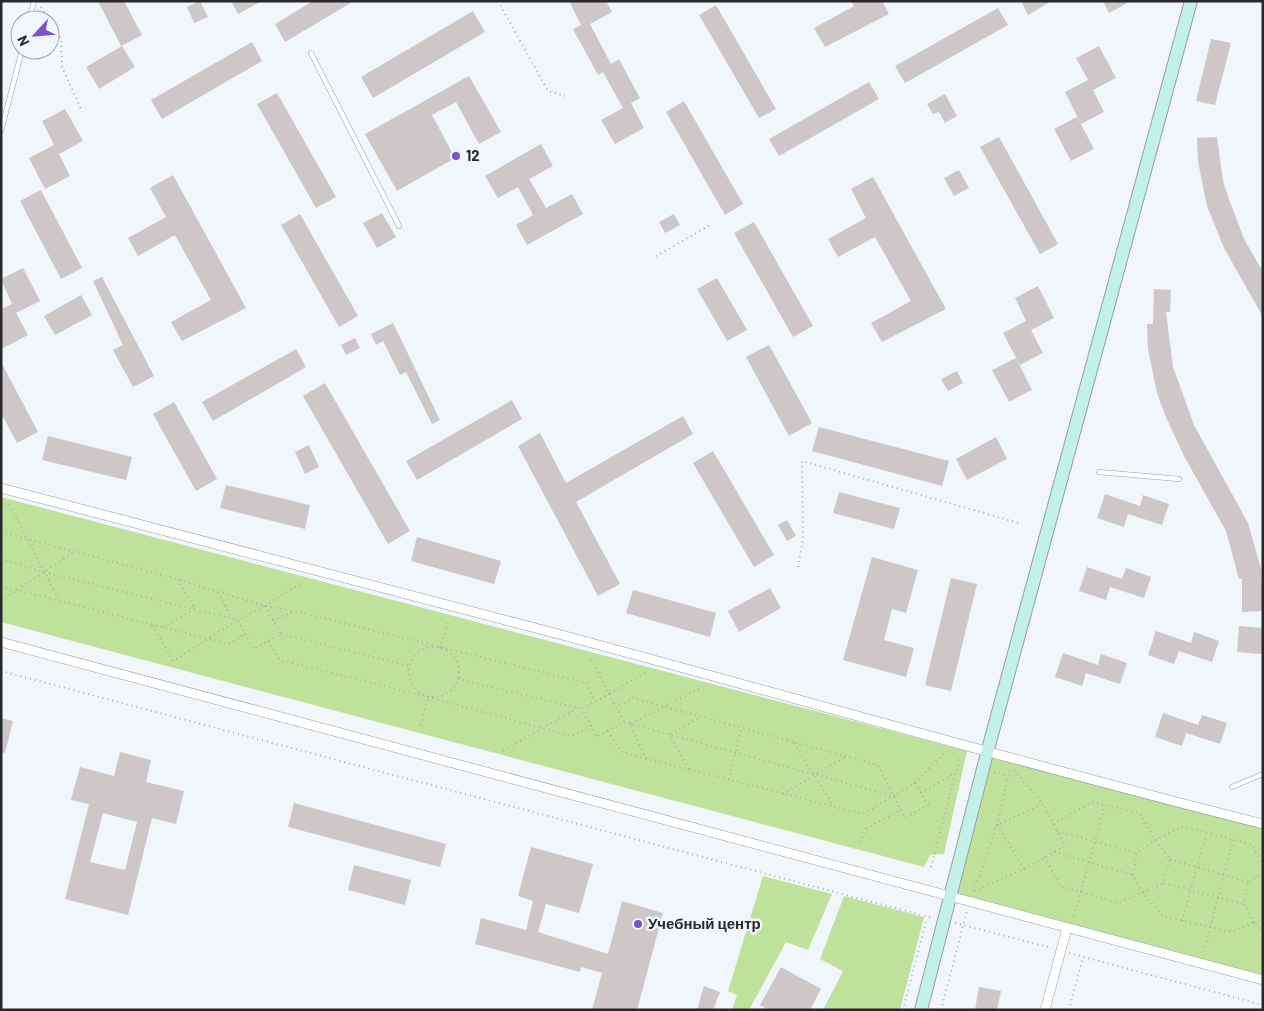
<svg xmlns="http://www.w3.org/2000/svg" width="1264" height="1011" font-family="Barlow,sans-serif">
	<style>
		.green { fill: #bee29c }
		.building { fill: #cdc7c8; fill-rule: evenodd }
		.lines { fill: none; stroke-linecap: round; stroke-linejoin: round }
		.lane-casing { stroke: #9a9ea2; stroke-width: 5.5 }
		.street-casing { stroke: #9a9ea2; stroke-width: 10 }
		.secondary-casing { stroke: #9a9ea2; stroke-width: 14 }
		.path { stroke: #a9adb0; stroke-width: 2; stroke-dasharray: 1 4; stroke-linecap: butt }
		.lane { stroke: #fff; stroke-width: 4.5 }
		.street { stroke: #fff; stroke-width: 9 }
		.secondary { stroke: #c2f2e5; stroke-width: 12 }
		.poi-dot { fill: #7a53cc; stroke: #f1f6fa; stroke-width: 2 }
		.labels { text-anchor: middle; stroke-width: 5; stroke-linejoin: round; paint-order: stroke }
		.poi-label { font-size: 15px; font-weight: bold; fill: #27292a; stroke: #f1f6fa; text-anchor: start }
	</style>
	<rect width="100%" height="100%" fill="#f1f6fa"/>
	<g class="green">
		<polygon points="1,497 967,751 944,854 930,855 924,867 1,622"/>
		<polygon points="987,753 1263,824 1263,980 952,895"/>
		<polygon points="763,876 832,894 808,950 786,942 749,1010 732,1010 737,995 728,991"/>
		<polygon points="844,896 924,917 900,1010 823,1010 843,971 820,959"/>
	</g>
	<g class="building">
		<polygon points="98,1 124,1 142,35 121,46"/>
		<polygon points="200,1 208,17 194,23 187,7"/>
		<polygon points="231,1 262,1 238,14"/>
		<polygon points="313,1 354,1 285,42 275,24"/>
		<polygon points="569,1 606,1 612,12 590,24 611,64 619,59 640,98 631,103 644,128 615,144 601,120 623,108 603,72 598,75 573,29 581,25"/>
		<polygon points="851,1 882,1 889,14 825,47 814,28 854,6"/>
		<polygon points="1021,1 1052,1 1028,15"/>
		<polygon points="1103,1 1131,1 1109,13"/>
		<polygon points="716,5 776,109 759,118 699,15"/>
		<polygon points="998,8 1008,25 905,83 895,66"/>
		<polygon points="473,11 485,32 373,98 361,77"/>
		<polygon points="1211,39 1231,43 1215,105 1196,101"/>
		<polygon points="252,42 262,61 162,119 151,100"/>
		<polygon points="122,46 135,67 99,89 86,67"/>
		<polygon points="1099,46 1116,78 1093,90 1104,112 1081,124 1065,92 1088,80 1076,58"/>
		<polygon points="469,76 501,132 479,144 456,102 432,115 455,158 397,191 365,134"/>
		<polygon points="869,82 879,99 779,156 769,139"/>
		<polygon points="277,93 336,197 316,208 257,104"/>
		<polygon points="945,94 957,116 945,123 939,112 933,114 927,104"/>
		<polygon points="684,101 743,204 725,215 666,112"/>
		<polygon points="65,109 83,141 59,154 70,176 45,189 29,158 54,145 42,121"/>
		<polygon points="1077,117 1094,149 1071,161 1054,129"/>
		<polygon points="999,137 1058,244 1040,254 980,147"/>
		<polygon points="1217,137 1223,181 1229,199 1244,239 1263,272 1263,317 1224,248 1207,206 1198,162 1197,138"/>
		<polygon points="541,144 553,166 529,179 546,208 572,194 583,214 527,245 516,225 533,215 518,187 498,198 485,176"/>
		<polygon points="959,170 969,188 954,196 944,178"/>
		<polygon points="173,175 246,308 182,341 171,322 211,300 175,235 138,256 128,238 166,217 150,188"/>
		<polygon points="873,177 946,309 882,342 871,323 911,301 875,237 838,257 828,239 866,218 851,189"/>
		<polygon points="41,190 82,268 61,279 20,201"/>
		<polygon points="382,213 396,237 377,248 363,223"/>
		<polygon points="300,214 358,316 339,327 281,225"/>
		<polygon points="674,214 680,225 665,233 659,222"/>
		<polygon points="754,222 813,326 793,337 734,233"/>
		<polygon points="23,268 40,301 16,313 28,335 1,349 1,309 12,304 1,279"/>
		<polygon points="102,277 154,376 133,387 113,350 123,345 93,281"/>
		<polygon points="717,278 747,330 727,341 697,289"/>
		<polygon points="1038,286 1054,318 1031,330 1043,353 1020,365 1003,333 1026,321 1015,298"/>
		<polygon points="1154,289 1171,290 1170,312 1166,312 1173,367 1194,425 1248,523 1261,569 1263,611 1242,612 1242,579 1239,579 1226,531 1184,456 1165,415 1157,393 1148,349 1147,324 1153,324"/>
		<polygon points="81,295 92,315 55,335 44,316"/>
		<polygon points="393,323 440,420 432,424 406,372 400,375 383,341 376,345 371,334"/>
		<polygon points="355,338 360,348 346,355 341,345"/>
		<polygon points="769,345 812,423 789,436 746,357"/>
		<polygon points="296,349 306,367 213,421 202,402"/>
		<polygon points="1016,358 1032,390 1009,402 992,370"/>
		<polygon points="1,362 38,432 17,443 1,413"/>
		<polygon points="957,371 963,383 948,391 941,379"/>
		<polygon points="325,383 410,531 388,544 303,396"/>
		<polygon points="512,400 522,419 417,480 406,461"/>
		<polygon points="174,402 217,479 196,491 153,414"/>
		<polygon points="683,416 693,434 576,502 620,584 598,596 518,446 540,433 566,483"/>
		<polygon points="819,427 949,461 942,486 812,451"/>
		<polygon points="48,436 132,457 126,480 42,460"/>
		<polygon points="996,437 1007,459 967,480 956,459"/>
		<polygon points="309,445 319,467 305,474 295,452"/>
		<polygon points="713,451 774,555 754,567 693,463"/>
		<polygon points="226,485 310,505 305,529 220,508"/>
		<polygon points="839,492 900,508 894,529 833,513"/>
		<polygon points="1105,494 1140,506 1143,495 1169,504 1162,525 1128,514 1124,527 1097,518"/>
		<polygon points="787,520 796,536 787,541 778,525"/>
		<polygon points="417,537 501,561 494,584 411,561"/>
		<polygon points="872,557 918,570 906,613 892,609 884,640 914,648 906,677 843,660"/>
		<polygon points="1087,567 1122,579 1126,568 1151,577 1144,598 1110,587 1106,600 1079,591"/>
		<polygon points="951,578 977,584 951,691 925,685"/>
		<polygon points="770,588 781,608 739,632 728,611"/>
		<polygon points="633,590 716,613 710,637 626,613"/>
		<polygon points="1239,626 1263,628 1262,654 1237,652"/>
		<polygon points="1156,631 1191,643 1194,632 1219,641 1212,662 1179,651 1174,664 1148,655"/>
		<polygon points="1063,653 1098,665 1101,654 1127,663 1120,684 1086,673 1082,686 1055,677"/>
		<polygon points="1163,713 1198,725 1202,715 1227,723 1220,744 1186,733 1182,746 1155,737"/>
		<polygon points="1,718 13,721 5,753 1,752"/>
		<path d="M120 752 151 760 146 782 184 791 176 824 152 818 128 915 65 899 89 804 71 800 80 767 114 776ZM103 813 137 822 125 870 90 862Z"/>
		<polygon points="294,803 446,844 440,867 288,827"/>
		<polygon points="531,847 593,864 579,913 546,904 538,932 608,954 622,901 663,913 637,1010 592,1010 602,973 581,967 580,972 475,944 481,918 526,930 533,901 518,896"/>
		<polygon points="354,865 411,880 405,905 348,890"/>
		<polygon points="781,967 821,989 810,1010 769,1010 760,1005"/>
		<polygon points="704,986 720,992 713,1010 697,1010"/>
		<polygon points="979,987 1001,991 997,1010 975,1010"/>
	</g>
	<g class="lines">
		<g class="lane-casing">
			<g id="lane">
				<polyline points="29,20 34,1"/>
				<polyline points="311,53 399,226"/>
				<polyline points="1,131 22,50"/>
				<polyline points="1099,472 1179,479"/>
				<polyline points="1232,787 1263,774"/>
			</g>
		</g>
		<g class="street-casing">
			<g id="street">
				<path d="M1 488C183 537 365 582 547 631 786 695 1023 764 1263 824"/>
				<polyline points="1,642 1263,980"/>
				<polyline points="1045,1010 1067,928"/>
			</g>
		</g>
		<g class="secondary-casing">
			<polyline id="secondary" points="921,1010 987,753 1191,1"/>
		</g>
		<g class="path">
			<polyline points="498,1 548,91 565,96"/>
			<polyline points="41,7 56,27 61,40 62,67 81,109"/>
			<polyline points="656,256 712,224"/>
			<polyline points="1,509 9,504 59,600"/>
			<polyline points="1,532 177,579 265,606 293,611"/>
			<polyline points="1,559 44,572 238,620"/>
			<polyline points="798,567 803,538 802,461 1019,523"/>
			<polyline points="1,586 228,644 245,634"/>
			<polyline points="218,592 232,619"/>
			<polyline points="1,601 74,552"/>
			<polygon points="265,606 281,634 253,649 238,620"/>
			<polyline points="265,606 303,582"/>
			<polyline points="273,621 294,611 587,683 595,701"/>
			<polyline points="153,625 173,661 238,620"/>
			<polyline points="163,627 195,609 178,580"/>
			<polyline points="281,634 409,666"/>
			<polyline points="268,641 280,660 428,697 571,736 591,726"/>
			<circle cx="434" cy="672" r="25"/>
			<polyline points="440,648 449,620"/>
			<polyline points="591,659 609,694 646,672"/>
			<polyline points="1,671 933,918"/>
			<polyline points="458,679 582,709"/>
			<polygon points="609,694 624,722 597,737 582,709"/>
			<polyline points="624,722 893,796"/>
			<polyline points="421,725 428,697"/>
			<polyline points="608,731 621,752 863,814 915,783 928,805 905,818 878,765 633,698 616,707"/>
			<polyline points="794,743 834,807"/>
			<polyline points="503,751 577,708"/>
			<polyline points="646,759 630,724 703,687"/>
			<polyline points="689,769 670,735 701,717"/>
			<polyline points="1014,770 1043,804"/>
			<polyline points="994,772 1008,776"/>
			<polyline points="729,780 741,729"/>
			<polyline points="915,783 946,751"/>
			<polyline points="921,793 953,774"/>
			<polyline points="783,794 845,757"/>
			<polyline points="1053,824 1092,802 1140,813 1155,840 1184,826 1252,845 1263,864"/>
			<polyline points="1057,831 1137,853"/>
			<polyline points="859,842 867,828 901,810"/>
			<polyline points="1054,852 1133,875"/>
			<polyline points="1045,857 1060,886 1118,903 1163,883 1170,859 1155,840 1137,853 1133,875 1143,893 1163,916 1232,932 1254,922 1263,932"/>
			<polyline points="1170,859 1248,882"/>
			<polyline points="931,867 960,756"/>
			<polyline points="1263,873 1248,882 1244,904 1254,922 1263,918"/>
			<polyline points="1164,883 1244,904"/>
			<polyline points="974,891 1024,869 1065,846 1043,804 997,825 1024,869"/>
			<polyline points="974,891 997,825 1010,769"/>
			<polyline points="1074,916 1105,805"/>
			<polyline points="1182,921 1206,834"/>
			<polyline points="955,923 1052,948"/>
			<polyline points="1205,947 1233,840"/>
			<polyline points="1069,953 1263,1005"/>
			<polyline points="903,1010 927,918"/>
			<polyline points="941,1010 967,911"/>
			<polyline points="1069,1010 1083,957"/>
		</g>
		<use href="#lane" class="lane"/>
		<use href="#street" class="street"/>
		<use href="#secondary" class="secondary"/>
	</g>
	<g class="poi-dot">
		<circle cx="456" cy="156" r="5"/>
		<circle cx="638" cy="924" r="5"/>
	</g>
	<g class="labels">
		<g class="poi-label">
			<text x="466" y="161">12</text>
			<text x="648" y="929">Учебный центр</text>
		</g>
	</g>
	<rect width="1264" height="1011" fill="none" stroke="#27292a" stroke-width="5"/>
	<g transform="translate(35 35) rotate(244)"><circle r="24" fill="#f1f6fa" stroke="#a0a4a7"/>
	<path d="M0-4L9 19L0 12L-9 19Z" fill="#7a53cc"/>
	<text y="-8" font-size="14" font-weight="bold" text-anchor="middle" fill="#27292a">N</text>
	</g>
</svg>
